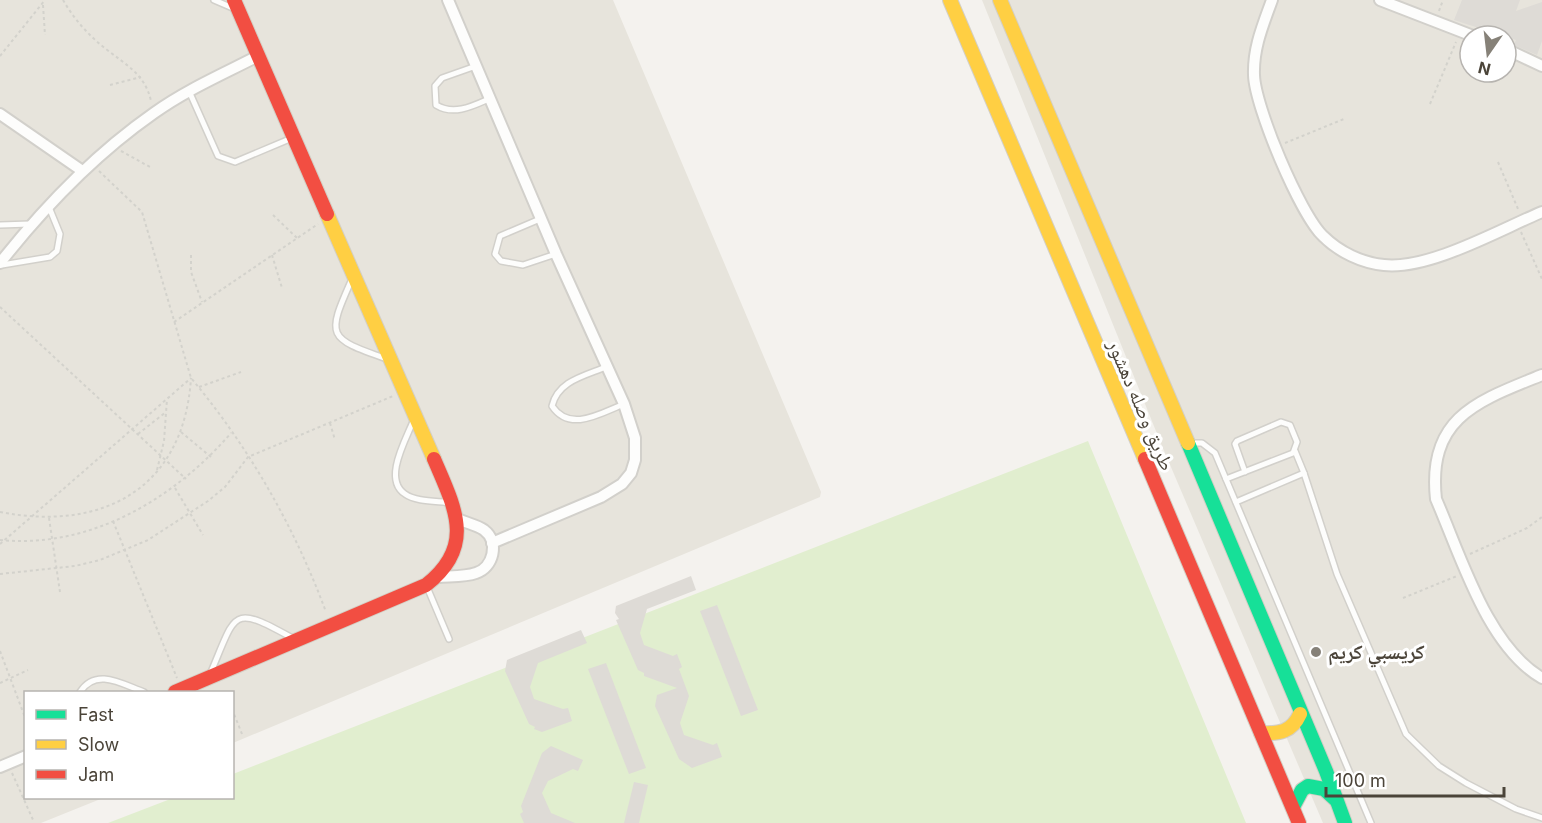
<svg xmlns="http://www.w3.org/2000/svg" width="1542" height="823" font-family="Inter,'Noto Naskh Arabic',sans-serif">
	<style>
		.residential { fill: #e7e4dc; fill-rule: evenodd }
		.green { fill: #e1eecf }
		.building { fill: #dedbd6 }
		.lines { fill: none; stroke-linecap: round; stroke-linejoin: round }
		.lane-casing { stroke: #d2d0cb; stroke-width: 8 }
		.street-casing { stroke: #d2d0cb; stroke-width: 14 }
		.fast-casing { stroke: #d3cfc5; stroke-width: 16 }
		.slow-casing { stroke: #d3cfc5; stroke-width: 16 }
		.jam-casing { stroke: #d3cfc5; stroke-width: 16 }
		.path { stroke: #d3d2cc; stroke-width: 2; stroke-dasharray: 3 3; stroke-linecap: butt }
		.lane { stroke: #fdfdfc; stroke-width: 5 }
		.street { stroke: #fdfdfc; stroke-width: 10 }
		.fast { stroke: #16e098; stroke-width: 14 }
		.slow { stroke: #ffcf43; stroke-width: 14 }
		.jam { stroke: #f24e42; stroke-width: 14 }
		.poi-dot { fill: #868178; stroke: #fff; stroke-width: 2 }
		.labels { text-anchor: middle; stroke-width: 6; stroke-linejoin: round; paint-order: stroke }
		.street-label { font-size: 20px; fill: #4b4439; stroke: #fff }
		.poi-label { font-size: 20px; font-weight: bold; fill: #4b4439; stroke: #fff; text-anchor: start }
	</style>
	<rect width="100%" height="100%" fill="#f4f2ee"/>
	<g class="residential">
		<polygon points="0,0 613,0 821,492 820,497 233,743 232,692 26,692 26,798 103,798 41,823 0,823"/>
		<path d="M982 0H1542V823H1323L1162 446ZM1470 36H1506V72H1470Z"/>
	</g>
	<polygon class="green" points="1088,441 1246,823 108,823 173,798 232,798 233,774"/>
	<g class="building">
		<polygon points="1462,0 1520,0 1516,11 1542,2 1542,41 1537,55 1514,45 1516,40 1454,20"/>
		<polygon points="691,576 696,590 647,609 640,633 644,645 673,656 677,654 682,667 679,669 689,696 680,723 684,735 713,745 717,743 722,757 692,768 679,759 655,706 657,695 677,688 644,676 644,673 638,670 616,620 619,619 615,613 616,606"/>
		<polygon points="717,605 758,710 741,716 700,611"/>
		<polygon points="581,630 587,643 538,663 530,687 534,699 563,709 568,708 572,721 542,732 534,729 535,727 529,724 505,671 507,660"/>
		<polygon points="606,663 646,768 629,774 588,669"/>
		<polygon points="551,746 583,760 578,771 573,769 548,781 542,793 551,813 575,823 524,823 520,814 523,812 521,806 542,753"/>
		<polygon points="634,782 648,785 639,823 624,823"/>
	</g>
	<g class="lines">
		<g class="lane-casing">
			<g id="lane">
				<polyline points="214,0 235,9"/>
				<path d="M476 66 442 78 435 86 436 105C454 116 473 106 491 98"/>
				<polyline points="189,91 218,156 235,162 292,138"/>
				<polyline points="540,219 500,236 495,254 501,261 523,265 556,254"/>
				<polyline points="0,225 30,224"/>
				<polyline points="2,265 50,257 57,251 60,234 49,207"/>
				<path d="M352 279C326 337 327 338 387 359"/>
				<path d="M606 367C584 376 558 381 552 406 570 433 601 413 624 404"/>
				<path d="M414 419C407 438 382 479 405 494 416 502 438 501 451 503"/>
				<polyline points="1193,443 1202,443 1215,453 1371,823"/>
				<polyline points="1295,451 1304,473"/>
				<polyline points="1226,479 1293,453 1297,442 1290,425 1281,422 1237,441 1235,444 1245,472"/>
				<polyline points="1236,502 1304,473 1337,574 1406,734 1439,766 1466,783 1516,809 1542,818"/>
				<polyline points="427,587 449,639"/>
				<path d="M211 672C237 611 231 604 294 639"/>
				<path d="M80 692C96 667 122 684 144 692"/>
			</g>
		</g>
		<g class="street-casing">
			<g id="street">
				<polyline points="448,0 556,254 624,404 635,438 635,460 631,473 622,484 601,497 492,543"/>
				<path d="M1272 0C1263 25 1253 48 1254 75 1255 107 1300 214 1323 236 1339 252 1362 263 1384 265 1429 270 1499 230 1542 212"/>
				<polyline points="1380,0 1473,36"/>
				<polyline points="1506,49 1542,66"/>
				<polyline points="0,114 81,170"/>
				<path d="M0 263C45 206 94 155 154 113 186 90 223 74 258 56"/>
				<path d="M1542 375C1478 401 1427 417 1436 499 1461 556 1487 646 1542 678"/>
				<path d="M438 577C450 576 465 577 476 573 493 568 500 542 484 530 477 525 466 523 458 519"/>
				<polyline points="0,767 26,756"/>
			</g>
		</g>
		<g class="fast-casing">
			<g id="fast">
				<polyline points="1188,443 1326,771 1345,823"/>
				<polyline points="1293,807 1302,790 1308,786 1324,789 1335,799"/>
			</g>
		</g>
		<g class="slow-casing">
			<g id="slow">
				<polyline points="950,0 1145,459"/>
				<polyline points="1000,0 1188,443"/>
				<polyline points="327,214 434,459"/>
				<path d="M1261 733C1279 734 1292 732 1300 714"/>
			</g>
		</g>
		<g class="jam-casing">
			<g id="jam">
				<polyline points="234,0 327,214"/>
				<polyline points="1145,459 1299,823"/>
				<path d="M175 692 426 585C476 546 455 508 434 459"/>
			</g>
		</g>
		<g class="path">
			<path d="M63 0C74 19 89 36 106 49 126 65 145 74 151 101"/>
			<polyline points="43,5 45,35"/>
			<polyline points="1439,11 1443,0"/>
			<polyline points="0,56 45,0"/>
			<polyline points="110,85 141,77"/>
			<polyline points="1430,104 1456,42"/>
			<polyline points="1285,143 1344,119"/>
			<polyline points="121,151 150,167"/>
			<polyline points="1498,162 1518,209"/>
			<path d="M99 171 142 212 191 378C249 447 295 528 326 612"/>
			<polyline points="273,215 297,238"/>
			<polyline points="1521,232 1542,279"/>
			<polyline points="191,255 191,272 202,302"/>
			<polyline points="272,255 282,288"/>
			<polyline points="0,307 186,479"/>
			<polyline points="174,322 318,224"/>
			<polyline points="199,387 241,372"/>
			<polyline points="330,423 335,440"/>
			<polyline points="181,432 211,457"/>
			<polyline points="138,434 166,412"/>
			<polyline points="157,470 164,441 167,399"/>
			<polyline points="175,488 203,535"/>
			<path d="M0 512C102 532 184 489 191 378"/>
			<polyline points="49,518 60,592"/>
			<polyline points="113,521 177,678"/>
			<path d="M0 540C90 549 174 499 231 433"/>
			<polyline points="0,544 191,378"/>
			<polyline points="1470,554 1527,528 1542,517"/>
			<polyline points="0,574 75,566 100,560 148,540 208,501 225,487 248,457 393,396"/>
			<polyline points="1403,598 1457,576"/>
			<polyline points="0,651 26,720"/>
			<polyline points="0,683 28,670"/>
			<polyline points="232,709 242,734"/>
			<polyline points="12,773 34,822"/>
		</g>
		<use href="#lane" class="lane"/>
		<use href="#street" class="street"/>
		<use href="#fast" class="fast"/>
		<use href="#slow" class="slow"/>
		<use href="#jam" class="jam"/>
	</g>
	<circle class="poi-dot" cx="1316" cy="652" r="6"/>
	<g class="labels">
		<g class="street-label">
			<text transform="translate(1141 405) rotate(67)" y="7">طريق وصله دهشور</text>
		</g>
		<g class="poi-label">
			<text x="1328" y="659">كريسبي كريم</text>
		</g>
	</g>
	<rect x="24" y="691" width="210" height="108" fill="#ffffff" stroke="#b7b4b0" stroke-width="1.5"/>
	<rect x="36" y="710" width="30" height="9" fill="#16e098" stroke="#b7b4b0" stroke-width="1.5"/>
	<text x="78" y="721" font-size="18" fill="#4b4439">Fast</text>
	<rect x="36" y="740" width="30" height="9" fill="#ffcf43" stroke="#b7b4b0" stroke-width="1.5"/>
	<text x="78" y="751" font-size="18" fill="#4b4439">Slow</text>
	<rect x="36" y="770" width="30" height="9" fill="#f24e42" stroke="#b7b4b0" stroke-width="1.5"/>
	<text x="78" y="781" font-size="18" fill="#4b4439">Jam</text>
	<g transform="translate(1488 54) rotate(194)"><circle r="28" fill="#ffffff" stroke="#b7b4b0" stroke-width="1.5"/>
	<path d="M0-4.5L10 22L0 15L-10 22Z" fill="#868178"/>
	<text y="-9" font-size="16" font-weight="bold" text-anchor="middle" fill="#4b4439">N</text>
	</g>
	<path d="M1326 787v9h178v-9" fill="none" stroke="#4b4439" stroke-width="3"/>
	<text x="1335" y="787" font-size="18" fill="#4b4439" stroke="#ffffff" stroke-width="4.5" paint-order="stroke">100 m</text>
</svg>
